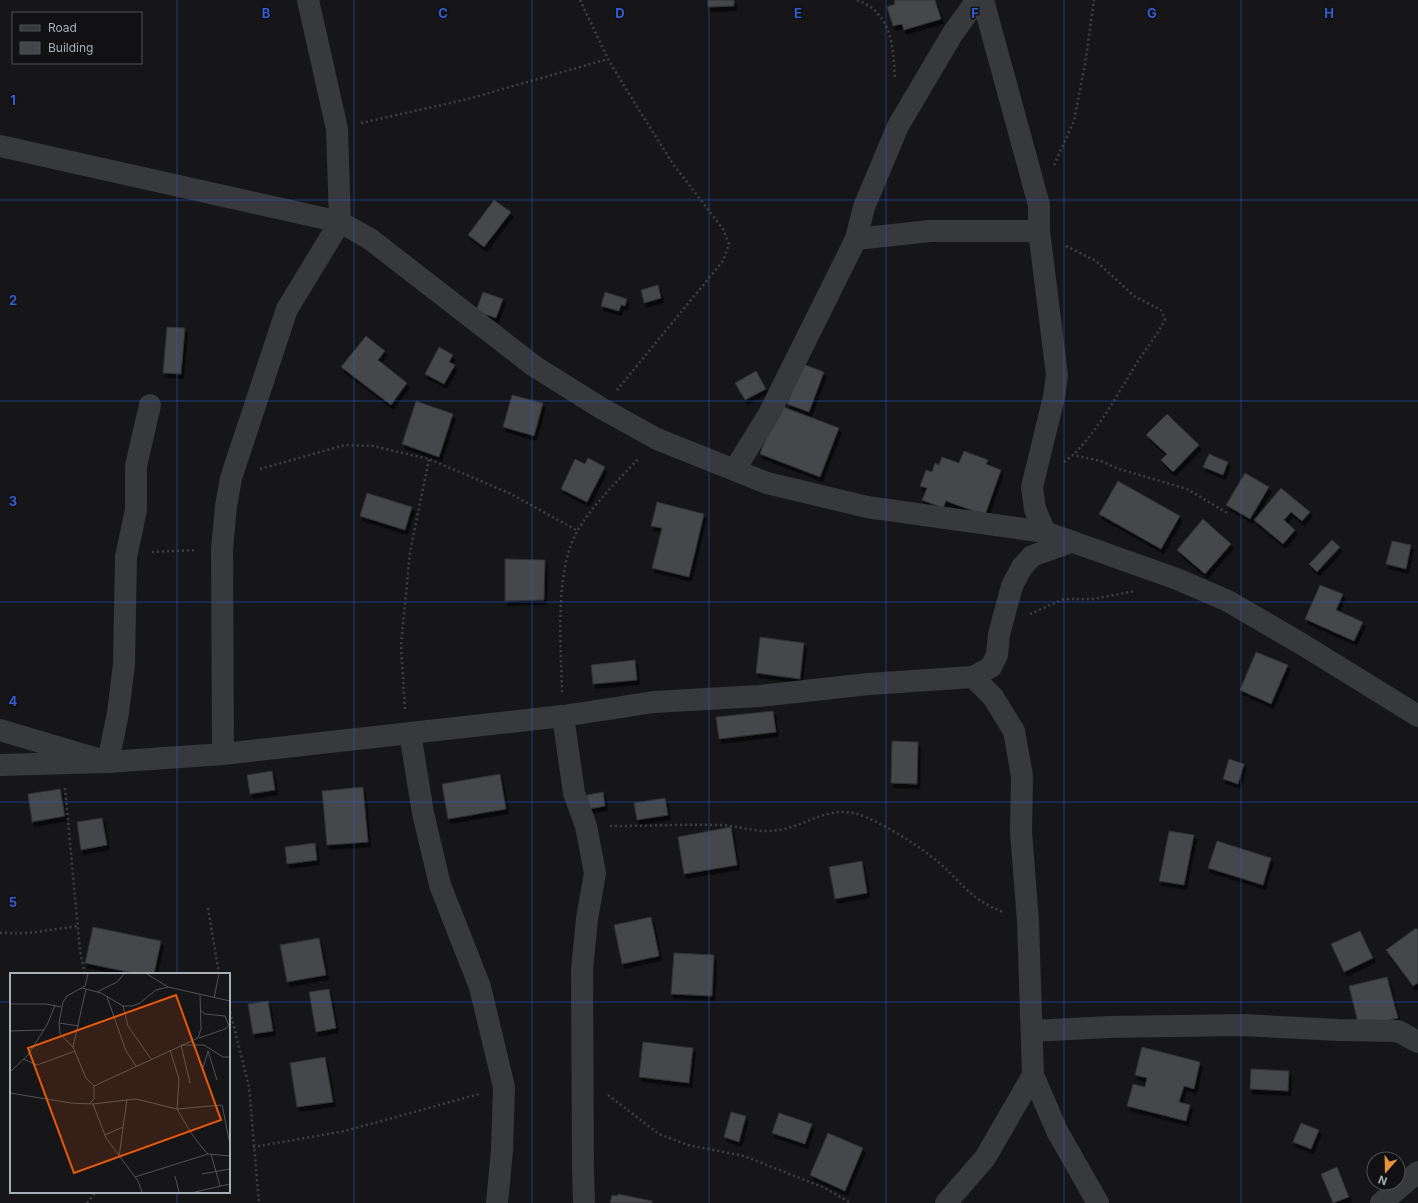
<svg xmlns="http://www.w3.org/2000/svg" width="1418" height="1203" font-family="Inter,sans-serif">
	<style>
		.building { fill: #45464b; stroke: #303134; filter: url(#shadow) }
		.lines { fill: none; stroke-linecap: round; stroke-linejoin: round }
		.path { stroke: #3d4043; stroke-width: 2.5; stroke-dasharray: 2 3; stroke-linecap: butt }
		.street { stroke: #37393d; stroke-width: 22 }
		.grid { fill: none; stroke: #325dd3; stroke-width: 1; stroke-opacity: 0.55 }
		.inset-road { fill: none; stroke: #515358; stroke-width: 1 }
		.view { fill: #e8590c; fill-opacity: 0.15; stroke: #e8590c; stroke-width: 2 }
		.inset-edge { fill: none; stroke: #a9afb7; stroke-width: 2 }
		.grid-label { font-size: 13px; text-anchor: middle; font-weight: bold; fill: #325dd3; stroke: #111113; stroke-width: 3; stroke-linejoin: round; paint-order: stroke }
	</style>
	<defs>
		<filter id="shadow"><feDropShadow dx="2.5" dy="4.5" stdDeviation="0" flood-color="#0009"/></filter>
	</defs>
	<rect width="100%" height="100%" fill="#161618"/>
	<g class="building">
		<polygon points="708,0 734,0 734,6 708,7"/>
		<polygon points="894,0 935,0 941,19 904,30 902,24 893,26 887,7 895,4"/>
		<polygon points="494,200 511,212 484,247 468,235"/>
		<polygon points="658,285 661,298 644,303 641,290"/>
		<polygon points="483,292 503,299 496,318 476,311"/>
		<polygon points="605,292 627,299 625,306 621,305 619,311 601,306"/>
		<polygon points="167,327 185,328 181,374 163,373"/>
		<polygon points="366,336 385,351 378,360 407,383 391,405 341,367"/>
		<polygon points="439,347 453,355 449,362 455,365 444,384 425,374"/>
		<polygon points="803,364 824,372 809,412 787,404"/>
		<polygon points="756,371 766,389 745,400 735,383"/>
		<polygon points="512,395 543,403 534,436 503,427"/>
		<polygon points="416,401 453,414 439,457 402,444"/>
		<polygon points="778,405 839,428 820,477 760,454"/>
		<polygon points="1167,414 1199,445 1173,472 1161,460 1167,454 1146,435"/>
		<polygon points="964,451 988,460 986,464 1001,470 985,515 946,501 943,508 922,500 927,488 920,486 926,470 932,472 935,463 939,465 942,457 959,463"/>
		<polygon points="1209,454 1228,462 1223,475 1203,467"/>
		<polygon points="588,458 605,467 587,502 561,489 575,459 585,464"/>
		<polygon points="1245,473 1269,487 1250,519 1226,505"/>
		<polygon points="1118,481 1180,516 1161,549 1099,514"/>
		<polygon points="1281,488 1310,512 1302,521 1291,512 1284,520 1295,530 1283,544 1254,520"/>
		<polygon points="367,493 412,507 405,530 360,516"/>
		<polygon points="657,502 704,514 689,577 652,568 662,528 651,526"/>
		<polygon points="1203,519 1231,544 1205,574 1177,550"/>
		<polygon points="1332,540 1340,547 1317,572 1309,564"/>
		<polygon points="1392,541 1411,545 1406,569 1386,564"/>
		<polygon points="505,559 545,560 544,600 505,601"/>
		<polygon points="1320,585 1343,594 1336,610 1363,622 1354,641 1305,619"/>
		<polygon points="760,637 804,643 800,679 756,673"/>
		<polygon points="1256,652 1288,665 1271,704 1240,690"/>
		<polygon points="635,660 637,680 593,684 591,665"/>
		<polygon points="773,711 776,732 719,739 716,717"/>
		<polygon points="892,741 918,742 917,784 891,783"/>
		<polygon points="1229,759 1244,764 1238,784 1223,779"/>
		<polygon points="272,771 275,790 250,794 247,775"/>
		<polygon points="500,774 506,809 448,819 442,784"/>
		<polygon points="363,787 368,842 327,845 322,791"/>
		<polygon points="60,789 65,816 32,822 28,794"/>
		<polygon points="603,792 605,806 589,809 587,795"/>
		<polygon points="665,798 668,815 637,820 634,803"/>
		<polygon points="102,818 107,845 81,850 77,822"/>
		<polygon points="731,827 737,865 684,874 678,837"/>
		<polygon points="1169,831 1194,835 1184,885 1159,881"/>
		<polygon points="1217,841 1271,858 1263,885 1208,868"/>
		<polygon points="315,843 317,860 287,864 285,847"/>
		<polygon points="862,861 867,893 835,899 829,867"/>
		<polygon points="651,917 659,956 622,964 614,925"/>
		<polygon points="93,927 161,941 154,974 138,974 85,963"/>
		<polygon points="1416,928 1418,930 1418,983 1413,986 1386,950"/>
		<polygon points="1360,931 1373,958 1344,972 1331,944"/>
		<polygon points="319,938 326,975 287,982 280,945"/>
		<polygon points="674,953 714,955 712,996 671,994"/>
		<polygon points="1387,977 1398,1018 1359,1027 1349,986"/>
		<polygon points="329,989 336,1028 316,1032 309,992"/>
		<polygon points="268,1001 273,1031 253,1034 248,1004"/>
		<polygon points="643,1042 693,1048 689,1083 639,1077"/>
		<polygon points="1142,1047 1200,1062 1194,1089 1184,1086 1179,1102 1190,1105 1186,1121 1127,1106 1133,1084 1145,1087 1147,1078 1135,1075"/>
		<polygon points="325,1057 333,1102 297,1107 290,1063"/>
		<polygon points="1251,1069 1289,1071 1288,1091 1250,1089"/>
		<polygon points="731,1112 746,1116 739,1142 724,1137"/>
		<polygon points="779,1113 812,1124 805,1144 772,1133"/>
		<polygon points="1301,1123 1319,1130 1311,1149 1293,1142"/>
		<polygon points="828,1133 863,1148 845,1191 810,1175"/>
		<polygon points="1337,1167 1349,1197 1333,1203 1321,1174"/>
		<polygon points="618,1194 652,1201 652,1203 610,1203 612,1195 617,1196"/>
	</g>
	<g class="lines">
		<g class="path">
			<polyline points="580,0 608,59 634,102 673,164 723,229 729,244 723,261 617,390"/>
			<path d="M857 0C893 14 893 46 895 80"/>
			<polyline points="361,123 468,99 608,59"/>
			<polyline points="1054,165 1074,121 1085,64 1094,0"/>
			<path d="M1066 246 1096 261 1134 296 1161 310 1165 319C1158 335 1147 347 1138 361 1118 393 1100 428 1073 455"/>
			<polyline points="1064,462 1073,455 1101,461 1119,469 1187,489 1229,514"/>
			<polyline points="260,469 345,445 373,446 429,459 509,493 578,531"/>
			<polyline points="152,552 197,550"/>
			<polyline points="1030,614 1064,599 1093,599 1135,591"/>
			<path d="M562 692C561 646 554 570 578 530 594 503 618 481 639 458"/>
			<polyline points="405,709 401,646 410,552 429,459"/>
			<polyline points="65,788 80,951 85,974"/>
			<path d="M610 826C647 826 685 824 722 825 737 826 752 831 767 831 806 831 827 799 868 818 892 829 916 844 937 861 962 882 969 899 1003 912"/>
			<polyline points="208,908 219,974"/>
			<polyline points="0,933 29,933 78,926"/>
			<polyline points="229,1007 249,1087 259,1203"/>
			<polyline points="608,1095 659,1134 688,1145 744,1156 825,1188 851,1203"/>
			<polyline points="253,1147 345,1131 479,1094"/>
			<polyline points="87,1203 96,1192"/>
		</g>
		<g class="street">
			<polyline points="308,0 337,129 340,222 370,239 534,366 601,408 657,439 767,483 867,507 1045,532"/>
			<polyline points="983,0 1039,205 1039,231 1057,375 1054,397 1032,487 1035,509 1045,532 1177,579 1228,601 1305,646 1418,716"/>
			<polyline points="0,146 340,222 287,309 231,478 226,506 222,549 223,754"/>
			<polyline points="856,239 930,231 1039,231"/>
			<polyline points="735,469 769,414 856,239 864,207 898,126 953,33 977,0"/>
			<polyline points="973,677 993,697 1014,731 1022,776 1021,832 1028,921 1033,1075 1057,1131 1098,1203"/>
			<polyline points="563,716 574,793 586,826 595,873 587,919 582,970 583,1170 584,1203"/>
			<polyline points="0,730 108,762 118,713 124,664 126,557 136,510 136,466 150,405"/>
			<polyline points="410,733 423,813 440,885 480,987 504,1087 502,1150 497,1203"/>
			<polyline points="0,765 108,762 223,754 563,716 654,702 759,696 869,684 973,677 991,667 997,655 999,634 1012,586 1022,567 1032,556 1071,542"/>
			<polyline points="1032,1031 1109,1027 1243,1025 1338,1030 1398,1031 1418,1042"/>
			<polyline points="946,1203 985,1158 1033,1075"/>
			<polyline points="1381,1203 1418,1172"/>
		</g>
	</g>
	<path class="grid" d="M177 0V974M354 0V1203M532 0V1203M709 0V1203M886 0V1203M1064 0V1203M1241 0V1203M0 200H1418M0 401H1418M0 602H1418M0 802H1418M0 1002H11M229 1002H1418M177 1192V1203"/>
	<g transform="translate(10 973)">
		<rect width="220" height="220" fill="#161618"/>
		<path class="inset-road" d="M78 1 75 13 57 23 53 29 49 50 50 61 63 74 76 105 84 113M137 1 158 14 220 28M72 15 91 20 113 33H122L130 30 146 17 158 14M87 19 107 9 114 1M97 24 116 78 126 93M204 25 209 1M0 31H36L51 34M113 33 118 53 141 86M190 37 195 41 215 43 219 53M49 50 69 53M0 58 34 57M189 65 215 56 220 52M63 74 76 16M160 77 169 106 167 136 212 132 220 171M198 78 207 107M13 86 27 92 65 78M193 95 198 78M0 99 18 82 37 52 45 32M180 110 171 72H194L213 84H220M0 120 61 130 83 131 96 165 128 208 132 219M79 131 84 126V113L188 65 191 56 190 21M83 131 126 126 167 136 181 160 194 177 198 181 220 183M95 162 113 154M201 181 210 213M109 184 117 126M192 201 220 196M165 203 169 219M125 204 198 181M185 219 220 211"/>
		<path class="view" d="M166 22 211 147 64 200 18 75Z"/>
		<rect width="220" height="220" class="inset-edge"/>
	</g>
	<g class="grid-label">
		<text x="266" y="18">B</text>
		<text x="443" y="18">C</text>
		<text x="620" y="18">D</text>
		<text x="798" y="18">E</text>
		<text x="975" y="18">F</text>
		<text x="1152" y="18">G</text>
		<text x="1329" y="18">H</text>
		<text x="13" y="105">1</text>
		<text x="13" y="305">2</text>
		<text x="13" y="506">3</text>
		<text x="13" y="706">4</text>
		<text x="13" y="907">5</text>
	</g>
	<rect x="12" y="12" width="130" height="52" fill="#111113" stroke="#4e5055"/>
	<rect x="20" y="25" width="20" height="6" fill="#37393d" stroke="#4e5055"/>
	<text x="48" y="32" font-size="12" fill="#a9afb7">Road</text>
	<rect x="20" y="42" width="20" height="12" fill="#45464b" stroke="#4e5055"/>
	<text x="48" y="52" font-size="12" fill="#a9afb7">Building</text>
	<g transform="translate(1386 1171) rotate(200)"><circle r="19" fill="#111113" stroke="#4e5055"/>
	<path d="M0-3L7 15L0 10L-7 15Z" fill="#e9943d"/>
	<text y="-6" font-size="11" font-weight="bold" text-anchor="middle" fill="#a9afb7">N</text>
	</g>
</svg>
